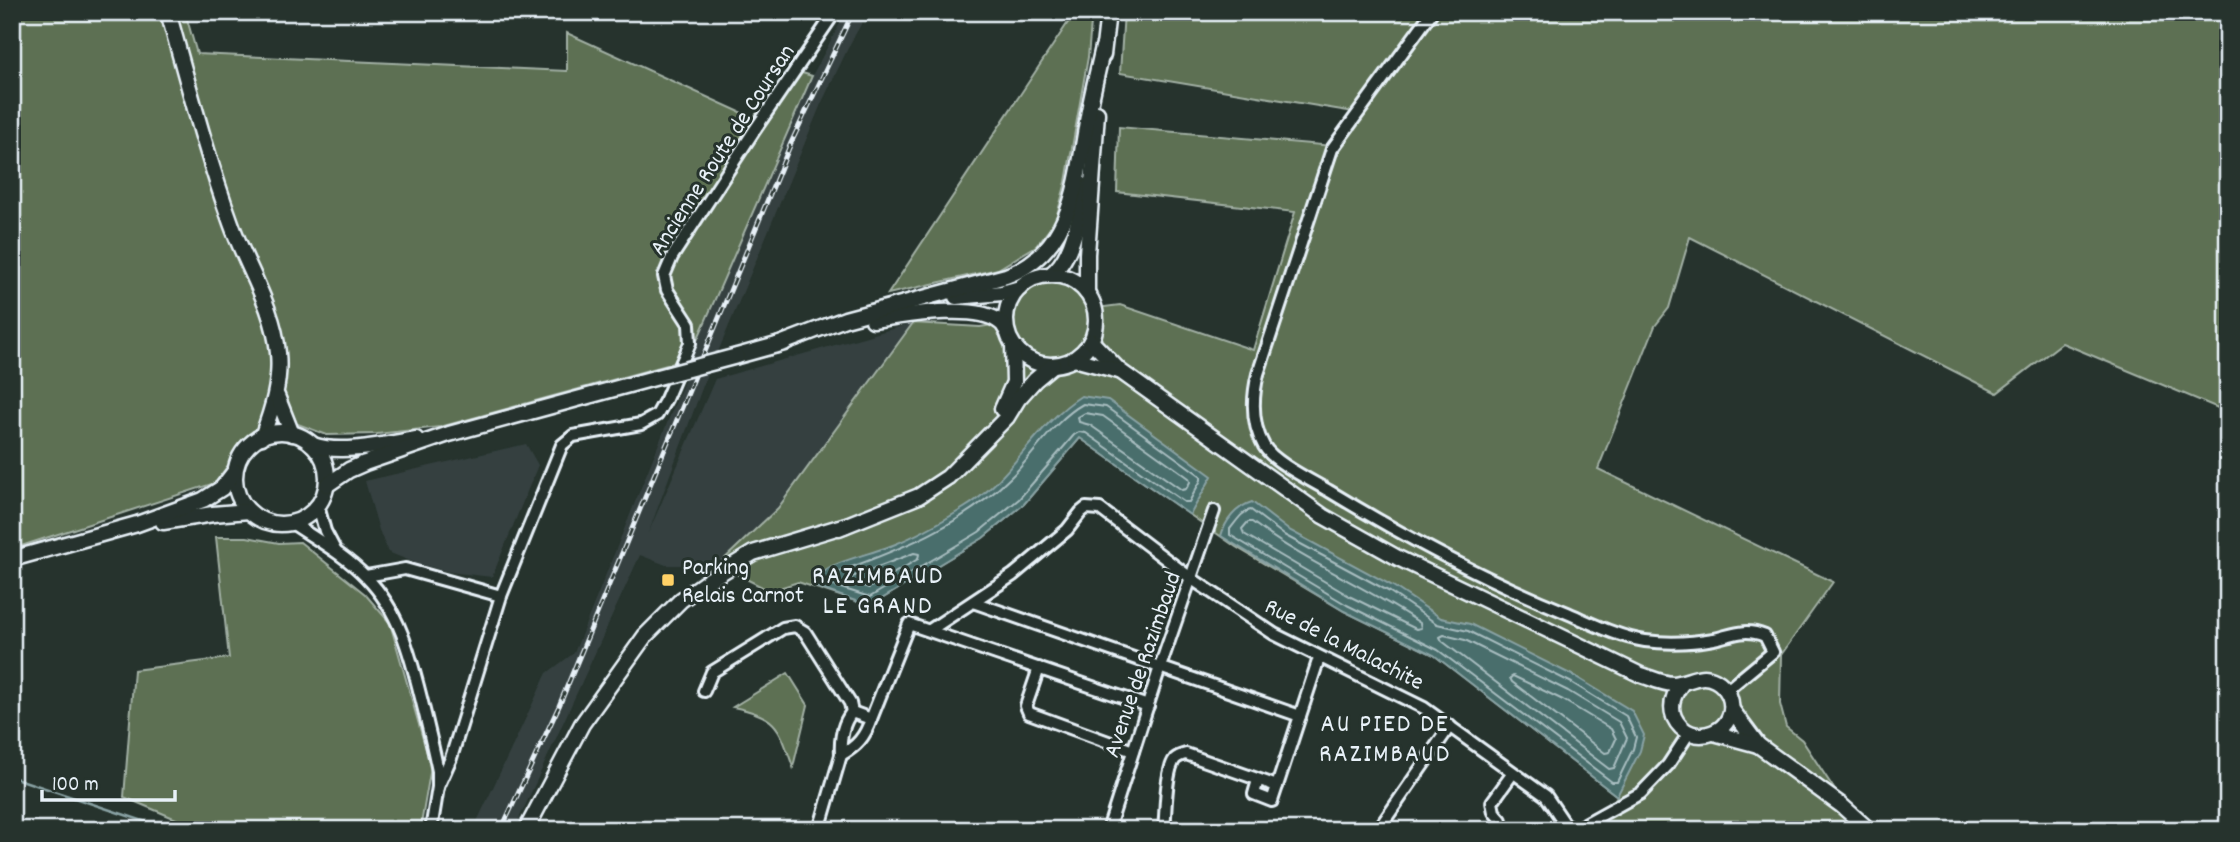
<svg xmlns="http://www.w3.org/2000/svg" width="2240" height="842" font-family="Dekko,sans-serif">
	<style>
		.built { fill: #354140 }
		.green { fill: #5d7052; stroke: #a2b0a5; stroke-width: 2 }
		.water { fill: #496e6c; stroke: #89a2a4; stroke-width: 2 }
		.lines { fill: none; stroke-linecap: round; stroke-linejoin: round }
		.shore { stroke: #a8bdc0; stroke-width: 2 }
		.stream { stroke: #89a2a4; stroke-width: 2.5 }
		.minor-casing { stroke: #e8f1f8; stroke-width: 16 }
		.major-casing { stroke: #e8f1f8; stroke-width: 19 }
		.minor { stroke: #26332d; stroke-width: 10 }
		.major { stroke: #26332d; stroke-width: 14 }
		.rail-casing { stroke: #e8f1f8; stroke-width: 5 }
		.rail { stroke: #26332d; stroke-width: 2.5; stroke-dasharray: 8; stroke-linecap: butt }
		.major-bridge-casing { stroke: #e8f1f8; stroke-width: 19; stroke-linecap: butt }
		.major-bridge { stroke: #26332d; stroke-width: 14 }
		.poi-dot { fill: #ffd166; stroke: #26332d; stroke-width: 2.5 }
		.labels { text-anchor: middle; stroke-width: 6; stroke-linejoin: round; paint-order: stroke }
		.street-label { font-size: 24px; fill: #e8f1f8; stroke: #26332d }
		.poi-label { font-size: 24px; fill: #e8f1f8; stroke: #26332d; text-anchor: start }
		.neighbourhood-label { font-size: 26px; letter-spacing: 2px; fill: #e8f1f8; stroke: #26332d }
	</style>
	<rect width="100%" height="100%" fill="#26332d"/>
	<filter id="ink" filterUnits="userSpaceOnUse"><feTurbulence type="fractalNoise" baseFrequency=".0143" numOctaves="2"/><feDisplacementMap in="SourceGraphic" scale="14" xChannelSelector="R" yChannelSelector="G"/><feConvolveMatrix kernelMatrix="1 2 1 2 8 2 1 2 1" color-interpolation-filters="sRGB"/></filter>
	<g filter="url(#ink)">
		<g class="built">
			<polygon points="846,12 868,12 851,42 821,104 718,352 689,359 812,76"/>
			<polygon points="913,323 778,508 718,565 666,565 640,555 514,830 473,830 547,673 574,653 685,379 708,372 648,534 715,379"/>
			<polygon points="526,444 538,465 492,577 449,572 415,563 388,552 379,530 365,481"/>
		</g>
		<g class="green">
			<polygon points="12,12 185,12 197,54 567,71 567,33 753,118 789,69 812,76 689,359 440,427 377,434 327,435 298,424 253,431 215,483 12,549"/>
			<polygon points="1075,12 1092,12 1088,57 1066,182 1055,222 1036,246 998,269 888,294"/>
			<path d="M1124 12H2228V390L2218 408 2062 343 1997 393 1690 237 1669 308 1655 326 1598 469 1833 582 1781 655 1780 704 1786 727 1802 740 1861 830H1594L1617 796 1434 655 1344 611 1236 547 1080 438 1024 504 983 538 870 606 798 582 770 591 718 565 778 508 913 323 980 327 1012 322C1016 275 1070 267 1089 309L1120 305 1253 350 1295 212 1117 192 1119 127 1333 146 1354 112 1120 73Z"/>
			<polygon points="216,537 247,537 279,543 300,542 365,594 390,623 431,767 420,830 195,830 176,819 124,797 134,670 229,658"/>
			<path d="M788 673 808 705 793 767C779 727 778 716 733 707Z"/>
		</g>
		<g class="water">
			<path d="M1081 396 1108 400 1212 476 1190 515 1080 438 1024 504 983 538 870 606 815 587C818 582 822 573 827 569 835 562 879 551 893 545 918 535 941 522 964 508 1011 480 1035 425 1081 396Z"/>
			<path d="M1252 502 1287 529 1393 586 1441 618 1470 624 1576 677 1632 711 1644 735 1640 751 1617 796 1434 655 1344 611 1221 536C1225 521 1236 507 1252 502Z"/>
		</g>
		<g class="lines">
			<g class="shore">
				<path d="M1083 404 1106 407 1201 476V480L1189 502H1184L1086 433 1079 432 1074 435 1019 499 979 532 870 597 828 584V580L833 574C898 550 961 527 1011 477 1035 454 1054 420 1083 404Z"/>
				<polygon points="1085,413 1103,416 1189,478 1190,482 1186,489 1182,490 1090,425 1079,422 1078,417"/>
				<path d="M1251 510 1284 535 1390 592 1437 624 1468 631 1572 683 1626 716 1636 737 1633 749 1617 782H1612L1438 650 1347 605 1230 535V529C1236 522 1242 511 1251 510Z"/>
				<path d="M1248 522H1252C1304 562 1366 586 1420 623L1421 628 1416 629 1351 597 1244 534 1242 529Z"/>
				<polygon points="914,553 919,554 918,559 869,588 850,581 852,577"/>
				<polygon points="1444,635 1465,640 1568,691 1619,722 1627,738 1614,768 1609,769 1442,641 1440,637"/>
				<polygon points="1513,676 1563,700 1611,729 1616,739 1610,752 1605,753 1512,682 1510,678"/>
			</g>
			<polyline class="stream" points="12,777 170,830"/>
			<g class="minor-casing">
				<g id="minor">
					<path d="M1432 12 1332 149 1258 374C1252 398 1251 423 1264 446 1273 462 1312 481 1329 491 1405 537 1483 579 1565 612 1591 623 1618 637 1645 641 1668 644 1691 643 1714 639 1735 634 1745 628 1765 636L1773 652 1727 690"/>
					<polyline points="318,506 325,531 335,550"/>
					<path d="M292 523C317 540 345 555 366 577 399 610 410 654 421 698 427 722 433 747 438 771V787L431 830"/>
					<polyline points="366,576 405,569 501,596"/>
					<polyline points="973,602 1300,716"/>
					<polyline points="930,630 1013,575 1067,530 1081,512 1086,508 1100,509 1192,579 1274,634 1424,708 1546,796 1569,830"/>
					<polyline points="1039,668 1026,706 1029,713 1133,751"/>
					<polyline points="704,691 712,672 783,628 795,626 805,632 850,703 852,712"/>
					<path d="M852 712 871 719C865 737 857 746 841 755 840 740 842 724 852 712Z"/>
					<polyline points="871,719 909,624 1148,706"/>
					<polyline points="1258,780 1254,794 1272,801 1277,786"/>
					<polyline points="438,787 451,758 501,596 562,445 573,436 641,424 657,415 666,399 690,343 689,324 667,290 664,276 672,257 754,131 835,12"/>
					<polyline points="1501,820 1494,812 1492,802 1513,773"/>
					<polyline points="819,830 841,755"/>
					<polyline points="1108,830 1160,667 1214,511"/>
					<path d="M1164 830C1166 814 1165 771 1175 759 1178 756 1182 755 1186 754L1277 786 1319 658"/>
					<polyline points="1378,830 1450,726"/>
					<polyline points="1574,830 1641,793 1668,765 1689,733"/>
				</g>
			</g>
			<g class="major-casing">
				<g id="major">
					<path d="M168 12C188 83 206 154 231 223 246 266 274 307 278 353 281 382 272 410 262 437"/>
					<polyline points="1103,55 1108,12"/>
					<path d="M1050 275C1074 258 1079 213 1087 185"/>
					<circle cx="1051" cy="320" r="45"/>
					<polyline points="1087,293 1087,254 1097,113"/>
					<polyline points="956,297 1002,293 1020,288"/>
					<path d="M873 320C901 316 979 302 1001 323 1004 325 1005 329 1007 331"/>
					<path d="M1091 341 1120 371 1323 516 1398 558 1641 675C1651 678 1663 684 1673 684 1689 683 1699 672 1715 680 1721 683 1726 689 1729 695 1743 731 1690 752 1674 717 1669 704 1674 693 1683 682"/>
					<path d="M777 345 845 319 1006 276C1074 251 1077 177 1088 116 1092 93 1098 70 1103 47"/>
					<polyline points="737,356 784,343"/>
					<polyline points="1074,359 1119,371"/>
					<polyline points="277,396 292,434"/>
					<polyline points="1002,409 1014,382 1013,345"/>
					<circle cx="281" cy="478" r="46"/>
					<path d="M313 445C341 455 387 444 416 439"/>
					<polyline points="327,485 349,470 365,463 449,434 658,377"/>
					<polyline points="163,522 213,514 249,511"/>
					<polyline points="839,528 919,496 948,477 1007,417 1018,399 1035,380 1053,365"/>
					<polyline points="12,559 137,524 203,500 222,488 235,471"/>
					<polyline points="1732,710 1758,745 1841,805 1869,830"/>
					<polyline points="1714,733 1758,745"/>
					<polyline points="526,830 582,724 645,636 681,600 709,580 753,553 846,525"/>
				</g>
			</g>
			<use href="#minor" class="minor"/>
			<use href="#major" class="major"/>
			<g class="rail-casing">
				<polyline id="rail" points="501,830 559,706 791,143 853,12"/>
			</g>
			<use href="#rail" class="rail"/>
			<g class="major-bridge-casing">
				<polyline id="major-bridge" points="658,377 737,356"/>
			</g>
			<use href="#major-bridge" class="major-bridge"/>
		</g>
	</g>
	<rect class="poi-dot" x="661" y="573" width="14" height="14" rx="3.5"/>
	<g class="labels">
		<g class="street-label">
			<text transform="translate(721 149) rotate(-57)" y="8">Ancienne Route de Coursan</text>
			<text transform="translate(1345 643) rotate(27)" y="8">Rue de la Malachite</text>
			<text transform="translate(1141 664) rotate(-71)" y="8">Avenue de Razimbaud</text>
		</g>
		<g class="poi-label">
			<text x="682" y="574">Parking<tspan x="682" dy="28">Relais Carnot</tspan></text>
		</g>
		<g class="neighbourhood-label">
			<text x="878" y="583">RAZIMBAUD<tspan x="878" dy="30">LE GRAND</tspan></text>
			<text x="1385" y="731">AU PIED DE<tspan x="1385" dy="30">RAZIMBAUD</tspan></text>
		</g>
	</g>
	<rect width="2240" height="842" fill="none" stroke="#26332d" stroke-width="42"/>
	<rect x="21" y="21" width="2198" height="800" fill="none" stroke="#e8f1f8" stroke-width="2.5" filter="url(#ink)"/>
	<path d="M42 790v10h133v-10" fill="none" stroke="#e8f1f8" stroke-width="3.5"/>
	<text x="52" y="790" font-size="21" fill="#e8f1f8" stroke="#26332d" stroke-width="5" paint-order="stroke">100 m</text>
</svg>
